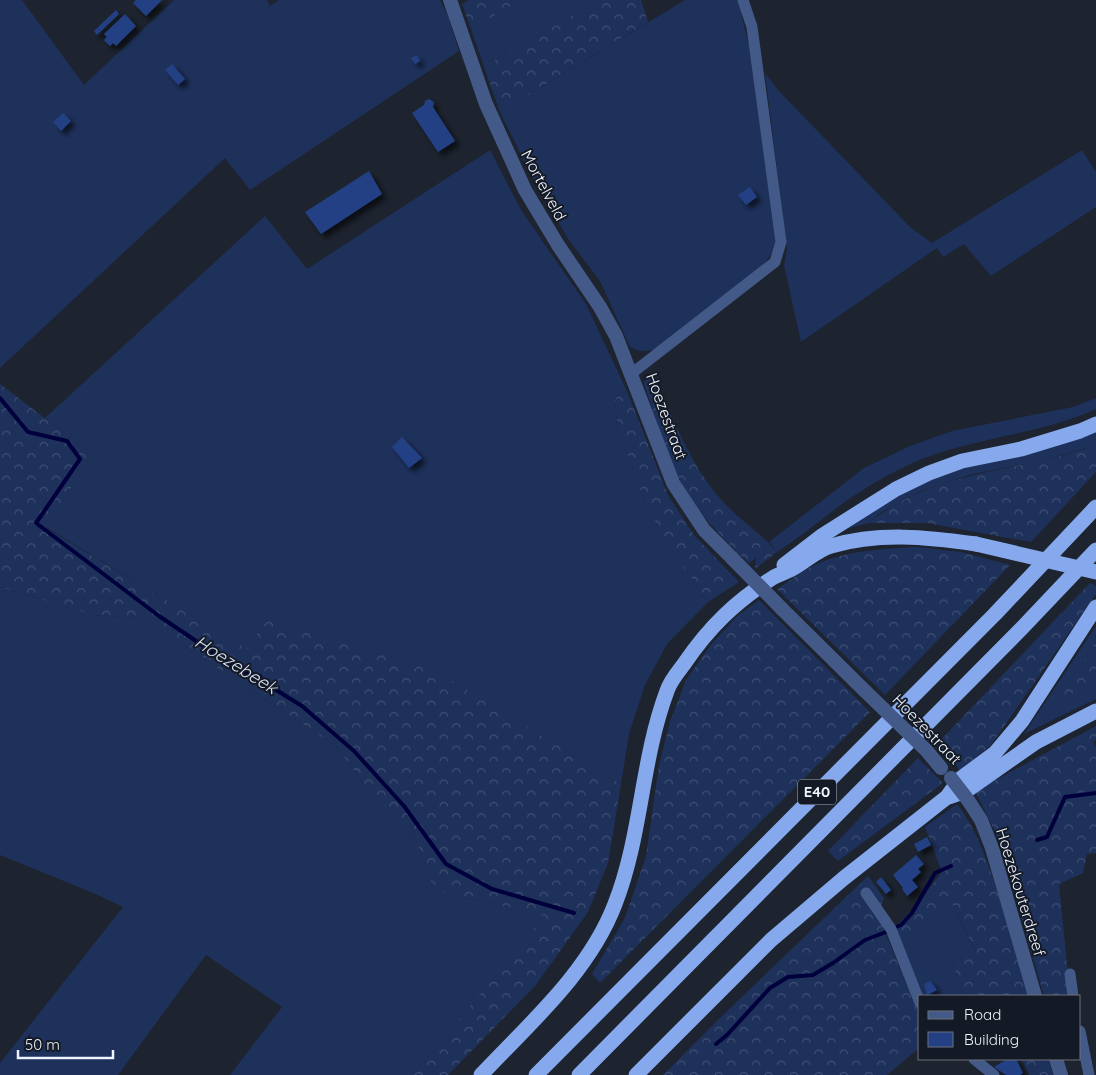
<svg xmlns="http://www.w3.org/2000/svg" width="1096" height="1075" font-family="Quicksand,sans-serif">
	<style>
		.grass { fill: #1e315b }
		.forest { fill: url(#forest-crowns) }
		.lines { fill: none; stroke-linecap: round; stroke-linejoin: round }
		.stream { stroke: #00003d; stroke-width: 4 }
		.building { fill: #224083; filter: url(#shadow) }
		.minor { stroke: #435a89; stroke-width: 11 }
		.tertiary { stroke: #435a89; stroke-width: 14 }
		.motorway { stroke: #86a9ed; stroke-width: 15 }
		.tertiary-bridge { stroke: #435a89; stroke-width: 14 }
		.motorway-bridge { stroke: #86a9ed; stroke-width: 15 }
		.labels { text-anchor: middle; stroke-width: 4; stroke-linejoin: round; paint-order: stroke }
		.shield { fill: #141a25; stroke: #adb2bc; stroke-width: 1 }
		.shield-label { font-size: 15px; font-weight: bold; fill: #eff3fc }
		.street-label { font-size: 16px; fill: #eff3fc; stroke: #141a25 }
		.water-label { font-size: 18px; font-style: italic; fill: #d6e0f4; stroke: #141a25 }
	</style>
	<defs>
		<pattern id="forest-crowns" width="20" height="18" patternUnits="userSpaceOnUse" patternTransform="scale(1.25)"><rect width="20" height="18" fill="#1e315b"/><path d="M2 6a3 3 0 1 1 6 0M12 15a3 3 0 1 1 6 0" fill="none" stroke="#3f4f73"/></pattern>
		<filter id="shadow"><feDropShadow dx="4.5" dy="4.5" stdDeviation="2.5" flood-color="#0009"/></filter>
	</defs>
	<rect width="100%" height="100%" fill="#1d232f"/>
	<g class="grass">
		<polygon points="0,0 22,0 84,85 174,0 267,0 270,6 279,0 440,0 448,16 459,51 250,190 225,158 0,368"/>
		<polygon points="522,0 599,0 484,67 471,29"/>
		<polygon points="685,0 738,0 755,70 777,239 775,248 766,262 655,350 639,351 630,347 600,281 568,239 525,163 500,112"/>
		<polygon points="765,73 778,90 910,227 932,243 1082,150 1096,172 1096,207 991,276 964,244 943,257 937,248 801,342 784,265 787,249"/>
		<polygon points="490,150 521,210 586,304 627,391 618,395 614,403 619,430 646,506 672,551 708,602 667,644 645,685 629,734 621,784 433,670 247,650 46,527 92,454 45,418 265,216 307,269"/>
		<path d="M1096 398V409C1039 435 975 437 917 461 890 473 862 489 838 507 818 522 799 538 777 552L769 542 864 468 910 446 952 431 1073 407Z"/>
		<polygon points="1096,431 1096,445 1045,460 973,474 921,491 880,513 869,523 846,529 904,490 939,475"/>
		<polygon points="0,587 94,615 143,618 337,747 385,814 416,840 434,890 546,916 413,1075 230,1075 282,1007 206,955 118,1075 0,1075 0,1063 123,907 98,895 0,855"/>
		<polygon points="1096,626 1096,641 1061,698 1096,684 1096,699 1024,734"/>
		<polygon points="953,905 975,951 952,963 965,996 921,996 902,948 913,940"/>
	</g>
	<g class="forest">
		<polygon points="469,0 522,0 471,29 462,4"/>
		<polygon points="599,0 641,0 648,22 500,112 484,67"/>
		<path d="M646 378 653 379 657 384C675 423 691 465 719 497 736 518 760 532 777 552L755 569 756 558 749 563C727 543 707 522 690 498 669 465 657 421 644 384Z"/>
		<polygon points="0,384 92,454 46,528 247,649 266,620 434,670 621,784 608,863 588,912 535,986 448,1075 413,1075 545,916 434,890 416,840 385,814 337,747 143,618 94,615 0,587"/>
		<polygon points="627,391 668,495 694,535 739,582 708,602 672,551 646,506 619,430 614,403 618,395"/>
		<path d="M1096 445V472L1031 542 927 523H869C920 481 982 474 1044 460 1062 456 1079 450 1096 445Z"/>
		<path d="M917 547 961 552 1010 565 885 695 777 589C790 581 803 570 817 564 848 550 884 549 917 547Z"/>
		<polygon points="1090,583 1096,586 1096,594 991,745 960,770 936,745"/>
		<polygon points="759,600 870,712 600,983 592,974 625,918 646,856 659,765 670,722 686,680 710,646 736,617"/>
		<polygon points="1096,641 1096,684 1060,699"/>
		<polygon points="1096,726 1096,740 1093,741 1096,747 1096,853 1087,854 1083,873 1059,884 1070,996 1044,996 999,840 975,791"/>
		<polygon points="918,758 943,783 838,861 828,851"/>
		<path d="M957 804C974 826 983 850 992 876 1006 915 1017 956 1029 996H965L952 963 975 950 953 905 913 940 902 948 894 928 913 909 942 872 925 827Z"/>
		<polygon points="868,876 884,898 878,915 915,1005 920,1011 920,1047 887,1075 663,1075 723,1015"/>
		<polygon points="1021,1059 1048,1059 1053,1075 1029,1075"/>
	</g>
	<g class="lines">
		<g class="stream">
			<polyline points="0,398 28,432 67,441 80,459 36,523 159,616 242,672 260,676 265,688 273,688 302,706 354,751 404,806 446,864 492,889 574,913"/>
			<polyline points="1037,840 1047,837 1065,797 1096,793"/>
			<polyline points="896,927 901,925 912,913 935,873 951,866"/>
			<polyline points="716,1044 727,1035 770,988 788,977 813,975 833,963 865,940 886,932"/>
		</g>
	</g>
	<g class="building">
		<polygon points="136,0 162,0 146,16 133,3"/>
		<polygon points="116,10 119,14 97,35 94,31"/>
		<polygon points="125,14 136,26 116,46 113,43 110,46 104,40 107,37 104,34"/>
		<polygon points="417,55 420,61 415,64 411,58"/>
		<polygon points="172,64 185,79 178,85 165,70"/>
		<polygon points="429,99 434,102 433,107 455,141 438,152 412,113 424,105 425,101"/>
		<polygon points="63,113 71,121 61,131 53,122"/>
		<polygon points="369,171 382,194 321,234 305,212"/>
		<polygon points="750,187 757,197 746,205 738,195"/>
		<polygon points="402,437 422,458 409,468 392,447"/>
		<polygon points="927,837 931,845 918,852 914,844"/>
		<polygon points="916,855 924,864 918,869 921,872 912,880 918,887 907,896 902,889 903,888 893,875"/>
		<polygon points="881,877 891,890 886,894 876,882"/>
		<polygon points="930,981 937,990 927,995 924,984"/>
		<polygon points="1007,1059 1016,1059 1023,1073 1020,1075 1006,1075 994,1067"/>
	</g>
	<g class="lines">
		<g class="minor">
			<polyline points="631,374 775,262 781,242 752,27 743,0"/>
			<polyline points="866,893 891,929 920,1003"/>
			<polyline points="1070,974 1073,996"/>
			<polyline points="1080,1031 1089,1075"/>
			<polyline points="974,1059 994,1075"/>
		</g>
		<g class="tertiary">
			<polyline points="450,0 486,104 525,190 558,245 600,307 616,336 673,483 704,530 732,558"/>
			<polyline points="782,609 865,691"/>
			<polyline points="968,800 981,820 992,848 1035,996"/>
			<polyline points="1056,1059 1061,1075"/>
		</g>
		<g class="motorway">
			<polyline points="784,565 823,535 896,489 929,473 962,461 1021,449 1080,431 1096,424"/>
			<polyline points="949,797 966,791 1036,742 1096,711"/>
			<path d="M481 1075C530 1023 589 972 615 904 642 835 641 760 667 691 670 681 678 672 684 664 709 627 736 601 774 577 780 574 786 572 792 569 805 562 817 550 831 546 879 532 927 537 976 544"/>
			<polyline points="536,1075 995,614 1096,507"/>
			<polyline points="579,1075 1021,629 1096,550"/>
			<polyline points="636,1075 771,940 844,878 947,797 960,779 995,753 1022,721 1096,607"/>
		</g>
		<g class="tertiary-bridge">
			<polyline points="732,558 782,609"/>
			<polyline points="865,691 926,750 941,768"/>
			<polyline points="951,778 968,800"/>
		</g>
		<polyline class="motorway-bridge" points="976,544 1096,572"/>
	</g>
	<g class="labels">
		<rect class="shield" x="798" y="779.5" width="38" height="25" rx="4"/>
		<g class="shield-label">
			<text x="817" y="797">E40</text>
		</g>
		<g class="street-label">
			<text transform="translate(544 185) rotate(62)" y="6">Mortelveld</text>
			<text transform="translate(667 416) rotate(70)" y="6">Hoezestraat</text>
			<text transform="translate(927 729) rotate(46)" y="6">Hoezestraat</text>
			<text transform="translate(1021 892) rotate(73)" y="6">Hoezekouterdreef</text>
		</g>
		<g class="water-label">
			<text transform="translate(236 665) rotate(32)" y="6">Hoezebeek</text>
		</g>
	</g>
	<rect x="918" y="995" width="162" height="65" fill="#141a25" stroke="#6c717b"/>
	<rect x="928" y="1011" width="25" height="8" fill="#435a89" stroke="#6c717b"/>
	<text x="964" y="1020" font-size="15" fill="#eff3fc">Road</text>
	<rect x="928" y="1032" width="25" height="15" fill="#224083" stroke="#6c717b"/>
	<text x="964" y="1045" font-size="15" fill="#eff3fc">Building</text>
	<path d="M18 1050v8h95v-8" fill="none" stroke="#eff3fc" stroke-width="2.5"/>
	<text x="25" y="1050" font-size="15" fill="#eff3fc" stroke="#141a25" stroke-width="4" paint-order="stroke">50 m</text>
</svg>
